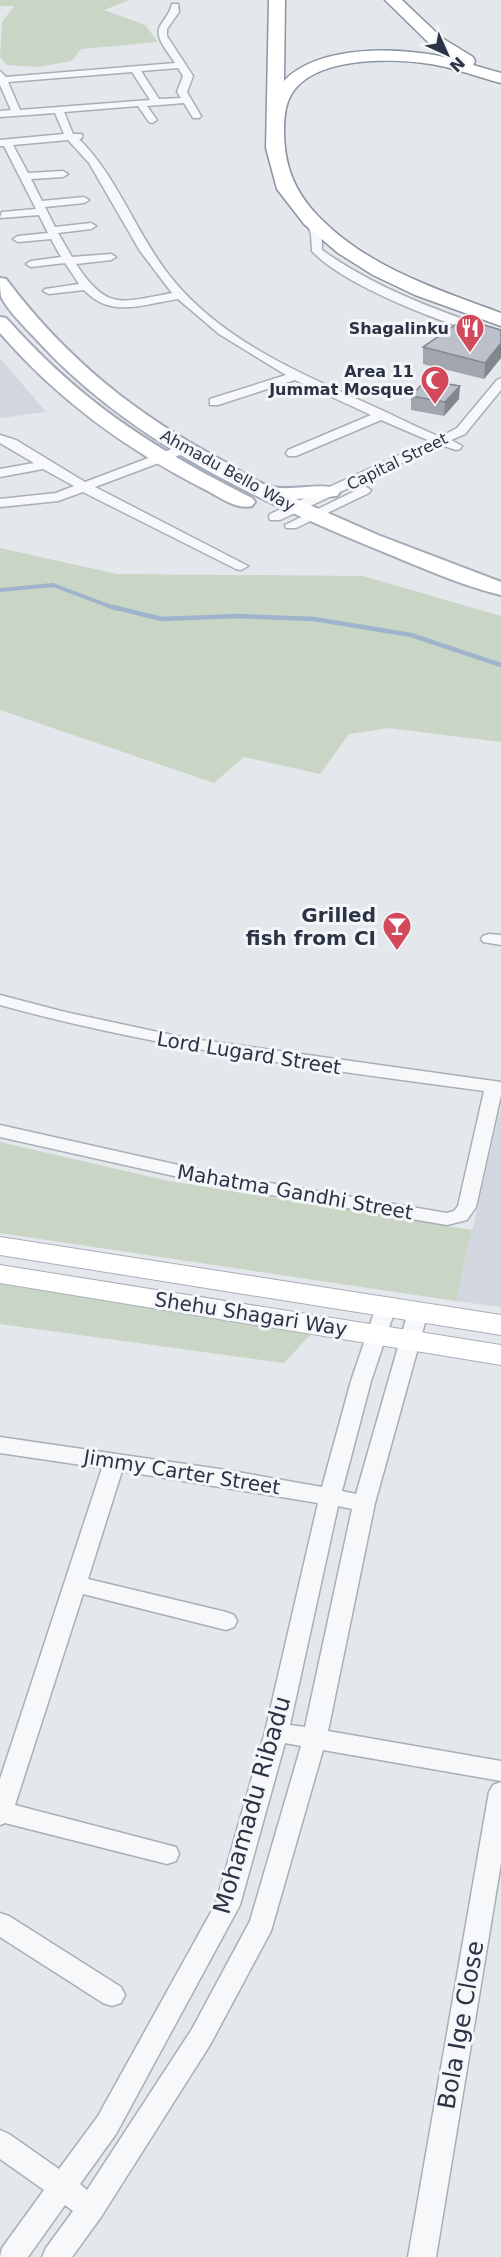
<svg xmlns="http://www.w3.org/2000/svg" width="501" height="2257" font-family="'DejaVu Sans',sans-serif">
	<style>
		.built { fill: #d2d6de }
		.green { fill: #c9d6c5 }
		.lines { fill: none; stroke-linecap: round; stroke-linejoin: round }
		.stream-far1 { stroke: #9fb4cc; stroke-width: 4 }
		.stream { stroke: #9fb4cc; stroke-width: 4.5 }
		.street-casing { stroke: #a9aeb7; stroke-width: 3 }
		.secondary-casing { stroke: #a9aeb7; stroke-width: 2 }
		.primary-casing { stroke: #a3abb8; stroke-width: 4 }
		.highway-casing { stroke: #8b94a3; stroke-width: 3 }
		.street { fill: #f7f8fa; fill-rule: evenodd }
		.secondary { fill: #fff; fill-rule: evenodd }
		.primary { fill: #fff; fill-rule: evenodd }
		.highway { fill: #fff; fill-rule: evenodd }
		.wall { fill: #a1a5ae }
		.shaded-wall { fill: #83868d }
		.building { fill: #bbc0ca; stroke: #83868d; stroke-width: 1.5 }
		.labels { text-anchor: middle; stroke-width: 6; stroke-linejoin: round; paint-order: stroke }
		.far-poi-label { font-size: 16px; font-weight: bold; fill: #2b3445; stroke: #f4f6f9; text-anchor: end }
		.far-street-label { font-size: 16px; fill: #2b3445; stroke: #f4f6f9 }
		.poi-label { font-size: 20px; font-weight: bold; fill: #2b3445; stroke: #f4f6f9; text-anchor: end }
		.street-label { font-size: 20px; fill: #2b3445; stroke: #f4f6f9 }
		.near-street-label { font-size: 24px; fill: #2b3445; stroke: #f4f6f9 }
	</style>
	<rect width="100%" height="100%" fill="#e4e7ec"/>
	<g class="built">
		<polygon points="0,358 46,412 0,418"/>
		<polygon points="500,1110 501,1110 501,1307 456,1301"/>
	</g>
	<g class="green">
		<polygon points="0,0 130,0 104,10 145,25 158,42 81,49 72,61 38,67 7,65 0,57 2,22 14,6 0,6"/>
		<polygon points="0,548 117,574 363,576 501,616 501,742 389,728 349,734 320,774 244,757 214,783 0,710"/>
		<polygon points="0,1142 169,1181 472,1230 456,1301 0,1233"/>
		<polygon points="0,1284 312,1333 284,1363 0,1324"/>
	</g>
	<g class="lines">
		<polyline class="stream-far1" points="0,590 53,585 117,609"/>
		<polyline class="stream" points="113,607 162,619 238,616 314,619 411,635 501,665"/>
		<g class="street-casing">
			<g id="street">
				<path d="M172 4H178L179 12 167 29V36L193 76 187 92 201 116 199 118H193L184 103 147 106 157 120 152 123 149 122 138 106 64 112 73 134H82V138L79 139C117 176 136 233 169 275 223 344 309 377 386 412 404 421 422 429 440 437L457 428 497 380 501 378V390L465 434 451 440 462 446 460 449 456 450 441 445 280 520H270L269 517 270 514 430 441 381 420 296 456H288L286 453 288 450 371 415 295 380 218 405H210V399L286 375 219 334 178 299C143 304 111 319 84 290L49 294 43 291 45 289 79 284 65 263 31 267 26 264 31 261 61 257 51 239 18 242 13 239 18 236 48 233 39 215 0 218 2 212 36 209 4 146H0V140L64 134 55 113 0 117V111L11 110 0 85V71L6 77 175 63C169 53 154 38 160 26 165 18 170 13 172 4ZM178 68 183 76 177 92 181 98 159 99 141 71ZM132 72 150 100 20 110 8 82ZM68 140 89 163 140 251 172 293C121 302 108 312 76 264L111 260 116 257 111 254 72 257 58 233 91 229 96 226 91 223 55 227 45 207 84 203 89 200 84 197 42 201 31 179 63 177 68 174 63 171 28 173 13 145Z"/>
				<path d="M311 217C322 222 322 239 322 250 377 289 438 311 501 332V339C452 327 345 287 312 251L311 234 306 220Z"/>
				<polygon points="0,435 16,440 85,482 180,446 188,446 190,449 188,452 95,487 248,566 241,570 236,569 83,492 58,501 0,507 0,499 56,493 74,486 43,469 0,477 0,469 34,463 0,443"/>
				<polygon points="365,486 371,490 369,493 296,528 286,528 285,525"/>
				<polygon points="489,934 501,935 501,945 483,942 481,939 483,936"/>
				<path d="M0 995 65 1012 186 1038 501 1082V1095L476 1207 467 1220 447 1225 223 1187 0 1137V1125L223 1175 447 1213 454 1211 458 1206 484 1091C321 1069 159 1049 0 1005Z"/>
				<path d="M386 1300 393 1302 396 1307 371 1381 342 1491 356 1494 408 1312 411 1307 418 1305 425 1307 428 1312 375 1503 328 1731 501 1761V1781L323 1750 271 1931 210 2045 101 2217 72 2257H42L46 2248 73 2211 65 2205 28 2257H0L2 2248 44 2190 0 2159V2130L9 2134 59 2169 98 2116 216 1903 265 1732 318 1503 122 1471 88 1579 226 1612 234 1615 237 1621 234 1627 226 1630 83 1594 15 1805 176 1847 179 1854 176 1861 167 1864 5 1823 0 1825V1779L102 1468 0 1453V1437L226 1470 322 1487 351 1381 376 1307 379 1302ZM338 1506 352 1509 305 1727 290 1725ZM285 1743 301 1746 250 1921 192 2029 87 2190 80 2184 116 2134 240 1905Z"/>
				<polygon points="501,1782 501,1863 436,2257 408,2257 489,1792 493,1785"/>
				<polygon points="0,1913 9,1916 121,1987 125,1995 121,2003 112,2006 103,2003 0,1937"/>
			</g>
		</g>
		<g class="secondary-casing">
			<g id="secondary">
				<polygon points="0,1237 501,1315 501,1335 0,1255"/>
				<polygon points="0,1265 501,1345 501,1365 0,1283"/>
			</g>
		</g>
		<g class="primary-casing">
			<g id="primary">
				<path d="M0 278 6 279C67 360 136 415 225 462 237 469 260 485 273 487 294 491 316 483 337 488L340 492 337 496 296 499 378 535 501 582V595C460 585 420 567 381 551 256 500 127 440 35 338 25 327 6 309 1 296 0 291 0 283 0 278Z"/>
				<path d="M0 317 6 318C82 403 151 447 252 498L255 502 252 506C236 510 220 497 206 490 127 450 58 400 0 333Z"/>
			</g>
		</g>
		<g class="highway-casing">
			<path id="highway" d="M269 0H285L284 81C320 43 406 47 452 59L430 44 385 0H402L442 38 473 57 475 61 473 65 501 73V83C478 77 455 68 431 64 392 58 313 56 291 95 285 105 284 119 284 130 284 165 294 191 318 216 367 267 436 289 501 313V326L415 295 373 275 338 253 304 224 277 189 266 148Z"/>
		</g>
		<use href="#street" class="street"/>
		<use href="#secondary" class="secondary"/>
		<use href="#primary" class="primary"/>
		<use href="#highway" class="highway"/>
	</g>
	<g class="wall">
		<polygon points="501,330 501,358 484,379 423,364 423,347"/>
		<polygon points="411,396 459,399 444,416 411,410"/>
	</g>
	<g class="shaded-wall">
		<polygon points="501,343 501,358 484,379 485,363"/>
		<polygon points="460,386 459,399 444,416 445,402"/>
	</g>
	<g class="building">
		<polygon points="464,319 501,330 501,343 485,363 423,347"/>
		<polygon points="426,380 460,386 445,402 411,396"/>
	</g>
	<defs>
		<g id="restaurant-pin" transform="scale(1.5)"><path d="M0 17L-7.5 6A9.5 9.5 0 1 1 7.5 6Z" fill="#d1495b" stroke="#f4f6f9"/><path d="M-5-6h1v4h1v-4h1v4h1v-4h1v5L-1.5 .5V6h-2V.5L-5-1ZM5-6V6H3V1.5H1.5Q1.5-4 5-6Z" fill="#fff"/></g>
		<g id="mosque-pin" transform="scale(1.5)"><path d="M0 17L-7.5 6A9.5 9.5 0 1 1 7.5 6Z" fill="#d1495b" stroke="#f4f6f9"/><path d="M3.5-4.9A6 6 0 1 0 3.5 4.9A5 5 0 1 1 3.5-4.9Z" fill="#fff"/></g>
		<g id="bar-pin" transform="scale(1.5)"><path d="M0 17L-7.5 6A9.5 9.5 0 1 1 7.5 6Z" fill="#d1495b" stroke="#f4f6f9"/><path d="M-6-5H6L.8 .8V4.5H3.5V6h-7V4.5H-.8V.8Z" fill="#fff"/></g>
	</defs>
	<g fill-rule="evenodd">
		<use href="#restaurant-pin" x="470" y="328"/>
		<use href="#mosque-pin" x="435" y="380"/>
		<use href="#bar-pin" x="397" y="926"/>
	</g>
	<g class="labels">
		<g class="far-poi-label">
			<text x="449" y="334">Shagalinku</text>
			<text x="414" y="377">Area 11<tspan x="414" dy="18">Jummat Mosque</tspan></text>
		</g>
		<g class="far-street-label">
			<text transform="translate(397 461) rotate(-26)" y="6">Capital Street</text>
			<text transform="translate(228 470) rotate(29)" y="6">Ahmadu Bello Way</text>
		</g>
		<g class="poi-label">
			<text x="376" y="922">Grilled<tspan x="376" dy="23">fish from CI</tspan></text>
		</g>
		<g class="street-label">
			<text transform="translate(249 1053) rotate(9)" y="7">Lord Lugard Street</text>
			<text transform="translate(295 1192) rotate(10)" y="7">Mahatma Gandhi Street</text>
			<text transform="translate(251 1314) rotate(9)" y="7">Shehu Shagari Way</text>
			<text transform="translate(182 1472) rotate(9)" y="7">Jimmy Carter Street</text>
		</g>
		<g class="near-street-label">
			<text transform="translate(252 1805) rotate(-74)" y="8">Mohamadu Ribadu</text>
			<text transform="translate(461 2025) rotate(-80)" y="8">Bola Ige Close</text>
		</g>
	</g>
	<g transform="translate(447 54) rotate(135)" stroke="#f4f6f9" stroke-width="4.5" paint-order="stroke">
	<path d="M0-4.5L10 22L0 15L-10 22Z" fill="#2b3445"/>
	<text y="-9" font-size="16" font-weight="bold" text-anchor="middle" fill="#2b3445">N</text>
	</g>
</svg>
